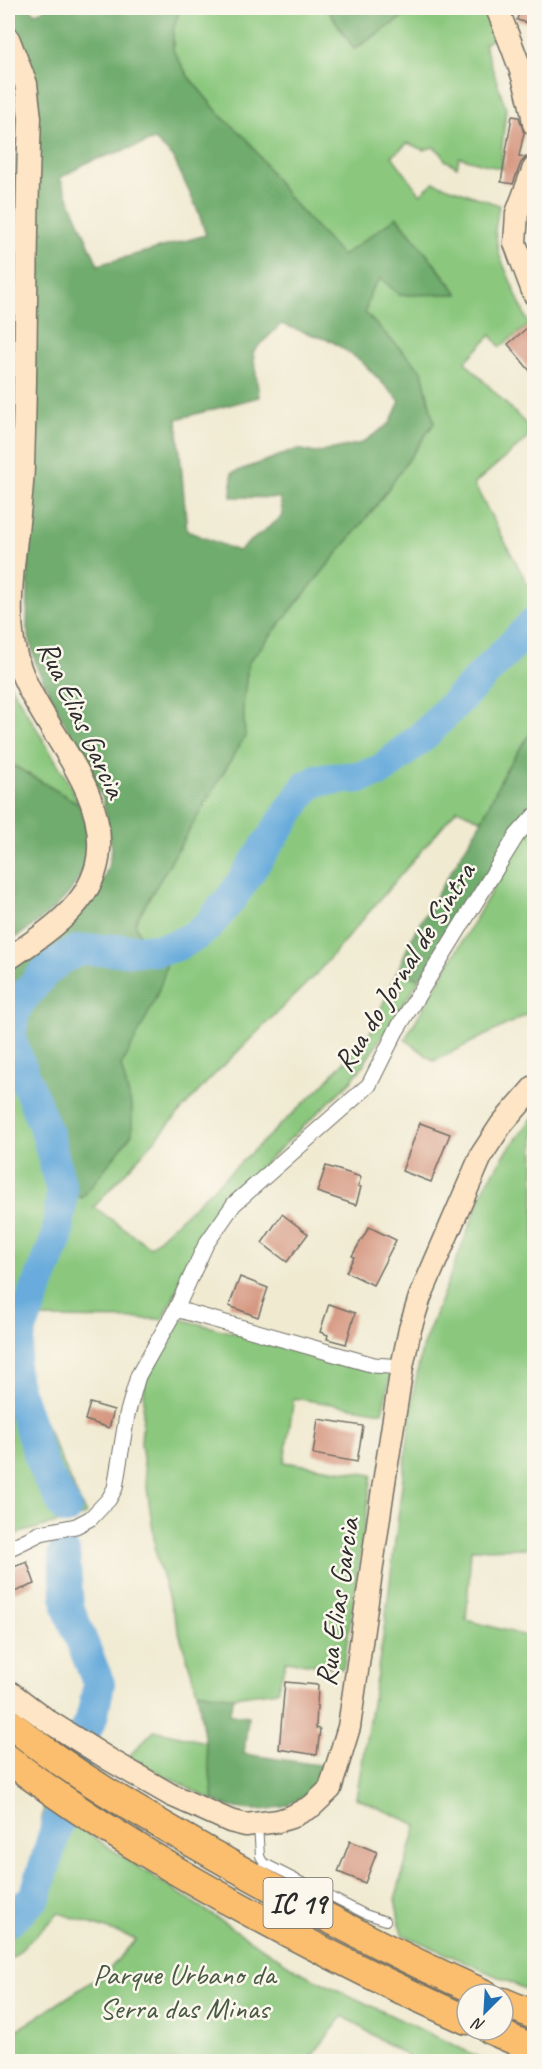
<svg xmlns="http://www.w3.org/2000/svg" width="542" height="2069" font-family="Caveat,sans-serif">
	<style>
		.green { fill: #8bc87e; stroke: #5b7a54; stroke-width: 1.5 }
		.forest { fill: #70ac6d; stroke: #4e6c4c; stroke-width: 1.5; fill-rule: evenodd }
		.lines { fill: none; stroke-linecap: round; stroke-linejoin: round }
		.river { stroke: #67abdc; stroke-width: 32 }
		.building { fill: #d69882 }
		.lane-casing { stroke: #706e65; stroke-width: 10 }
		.street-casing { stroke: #706e65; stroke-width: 17 }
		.secondary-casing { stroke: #706e65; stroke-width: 25 }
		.highway-casing { stroke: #706e65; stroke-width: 31 }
		.lane { stroke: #fff; stroke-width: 8 }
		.street { stroke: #fff; stroke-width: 15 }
		.secondary { stroke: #fde5c5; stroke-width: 22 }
		.highway { stroke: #fbbe6e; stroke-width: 28 }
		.labels { text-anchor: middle; stroke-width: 5; stroke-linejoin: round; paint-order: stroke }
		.shield { fill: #fbf7ec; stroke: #696865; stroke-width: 1.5 }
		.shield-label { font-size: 28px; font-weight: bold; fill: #2b2b2b }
		.street-label { font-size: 30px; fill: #2b2b2b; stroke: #fbf7ec }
		.park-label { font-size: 30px; fill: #485a44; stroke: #fbf7ec }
	</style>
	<rect width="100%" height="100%" fill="#fbf7ec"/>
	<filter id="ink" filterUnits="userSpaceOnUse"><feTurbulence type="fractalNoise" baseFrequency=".0167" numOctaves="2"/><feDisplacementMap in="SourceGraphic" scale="12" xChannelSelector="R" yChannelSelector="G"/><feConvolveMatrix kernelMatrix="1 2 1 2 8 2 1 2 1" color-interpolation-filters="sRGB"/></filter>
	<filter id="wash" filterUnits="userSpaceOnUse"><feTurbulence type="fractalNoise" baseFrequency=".008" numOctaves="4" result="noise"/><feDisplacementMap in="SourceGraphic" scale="24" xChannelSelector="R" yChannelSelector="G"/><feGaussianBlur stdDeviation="1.35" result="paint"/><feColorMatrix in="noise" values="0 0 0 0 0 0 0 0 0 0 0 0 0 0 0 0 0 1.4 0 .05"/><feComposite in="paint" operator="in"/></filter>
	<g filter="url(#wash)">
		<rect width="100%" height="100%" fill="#f0ead1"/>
		<g class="green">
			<polygon points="180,8 327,8 355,49 417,8 487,8 499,35 484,44 506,108 502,148 502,169 459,157 457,167 445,160 442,154 434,147 423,150 408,143 392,156 420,194 434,182 499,205 495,231 499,254 529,325 500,347 491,335 465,362 528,426 528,438 474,484 534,596 534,728 505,771 482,820 457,809 317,973 208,1081 94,1207 150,1247 320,1088 370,1033 397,972 420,979 359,1071 350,1082 224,1202 191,1261 163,1319 33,1318 22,1358 25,1379 86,1515 8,1536 8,1050 21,1074 132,1109 121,1066 151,1008 143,946 135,922 245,736 243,706 248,663 376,506 434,423 422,371 365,313 371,290 381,278 399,295 458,293 397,217 342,256 289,198 248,142 221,116 188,76 173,50 173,30"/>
			<polygon points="8,83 16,112 14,341 8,471"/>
			<polygon points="8,681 66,778 79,804 11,764 8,767"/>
			<polygon points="534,825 534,1011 434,1061 405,1039 525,834"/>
			<polygon points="534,1116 534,1548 471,1549 466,1620 534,1638 534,1993 402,1934 395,1899 417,1825 356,1798 383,1638 414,1389 422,1348 485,1186 504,1155"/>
			<polygon points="180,1319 391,1374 382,1412 294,1398 284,1462 372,1475 343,1669 286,1661 277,1691 234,1697 197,1691 157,1560 141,1444 145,1381"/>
			<polygon points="154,1730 205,1742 214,1801 128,1757"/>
			<polygon points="44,1805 298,1971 487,2061 413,2060 343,2016 308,2061 8,2061 8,2036 91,1982 100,1980 136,1939 59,1913 8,1962 8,1904 19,1898 33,1883"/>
		</g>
		<g class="forest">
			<path d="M8 8H30L35 13 43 10 44 8H180L173 30V50L188 76 221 116 247 139 289 198 342 256 397 217 458 294 399 295 381 278 371 290 365 313 422 371 434 423 376 506 248 663 243 706 245 736 135 922 143 946 169 942C170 980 139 1032 121 1066L132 1109V1134L82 1198 57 1185 21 1074 8 1050V968L101 886 108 867 112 848 103 799 37 668 27 629 36 253V146L21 39 8 20ZM155 140 173 157 198 211 206 235 98 265 60 178 88 162ZM281 324 331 341 361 361 400 401 390 423 362 443 315 453 298 449 232 473 231 497 280 498 283 516 238 551 187 531 177 419 259 397 253 352Z"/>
			<polygon points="327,8 417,8 354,49"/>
			<polygon points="534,728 534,807 521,822 420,979 397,972 414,933 482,820 505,771"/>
			<path d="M11 764 79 804C81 811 85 819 86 826 98 884 48 915 8 943V767Z"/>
			<path d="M197 1691 234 1697 229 1714 248 1716 244 1754 326 1766C311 1811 254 1819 214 1801Z"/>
		</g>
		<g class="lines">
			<g class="river">
				<polyline points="66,1509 44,1469 14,1380 13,1363 22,1326 57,1238 62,1192 48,1136 10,1039 13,1017 18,1004 44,973 61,959 79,950 157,950 175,946 195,936 207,927 232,897 306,787 319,780 361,777 382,770 425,734 534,623"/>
				<polyline points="8,1921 35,1897 86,1729 92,1717 99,1684 68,1607 64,1553"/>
			</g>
		</g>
		<g id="blocks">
			<g class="building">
				<polygon points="520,8 534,8 534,25 517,20"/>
				<polygon points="512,116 519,117 524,133 519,156 526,157 521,163 513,184 501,182"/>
				<polygon points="534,322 534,376 508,344"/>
				<polygon points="420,1123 450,1134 431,1182 402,1171"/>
				<polygon points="326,1166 361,1177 358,1186 361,1187 356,1205 317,1192"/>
				<polygon points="282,1214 308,1234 287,1262 262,1243"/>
				<polygon points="369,1227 396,1240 373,1285 346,1272 354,1257 352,1256"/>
				<polygon points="240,1277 268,1288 258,1317 229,1306"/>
				<polygon points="329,1304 355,1313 346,1344 327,1339 328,1335 320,1332"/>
				<polygon points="90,1403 114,1410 109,1428 85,1420"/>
				<polygon points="318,1419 363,1426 357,1462 313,1454"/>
				<polygon points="27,1562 35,1584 14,1592 8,1569"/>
				<polygon points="285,1682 318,1685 316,1728 320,1729 317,1755 279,1749"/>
				<polygon points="350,1841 377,1852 365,1883 338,1872"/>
			</g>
		</g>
	</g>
	<g filter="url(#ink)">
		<use href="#blocks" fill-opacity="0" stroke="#706e65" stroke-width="1.5"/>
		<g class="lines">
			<g class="lane-casing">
				<polyline id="lane" points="258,1825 260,1856 263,1862 365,1914 386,1921"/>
			</g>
			<g class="street-casing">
				<g id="street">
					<polyline points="176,1309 374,1365 402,1367"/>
					<polyline points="8,1549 41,1533 76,1526 91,1518 109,1499 115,1488 127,1415 138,1376 176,1309 206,1244 234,1204 369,1085 396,1031 517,835 534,816"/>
				</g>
			</g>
			<g class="secondary-casing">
				<g id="secondary">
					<path d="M497 8C511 45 529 84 534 124"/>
					<path d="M8 38 26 84 30 118C25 234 27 350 23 466 21 524 5 584 13 642 24 714 103 774 99 849 97 902 47 932 8 959"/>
					<polyline points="534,168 517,213 515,243 534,294"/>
					<polyline points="8,1691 48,1721 110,1760 171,1795 230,1821 246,1825 278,1821 291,1817 312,1806 330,1789 349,1727 383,1489 402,1367 410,1329 420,1297 482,1154 501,1125 534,1087"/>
				</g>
			</g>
			<g class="highway-casing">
				<g id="highway">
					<path d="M8 1722C71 1774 142 1814 214 1855 302 1905 392 1954 485 1994"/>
					<path d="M8 1759C75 1811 149 1856 222 1897 302 1941 384 1983 467 2020"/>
					<polyline points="503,2002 534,2015"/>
					<polyline points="491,2030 534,2049"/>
				</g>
			</g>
			<use href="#lane" class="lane"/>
			<use href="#street" class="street"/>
			<use href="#secondary" class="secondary"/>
			<use href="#highway" class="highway"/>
		</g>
	</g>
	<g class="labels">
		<rect class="shield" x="263.5" y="1878" width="69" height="50" rx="4.5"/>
		<g class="shield-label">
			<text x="298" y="1913">IC 19</text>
		</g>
		<g class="street-label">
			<text transform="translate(82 719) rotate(65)" y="10">Rua Elias Garcia</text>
			<text transform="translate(404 967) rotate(-58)" y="10">Rua do Jornal de Sintra</text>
			<text transform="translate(337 1602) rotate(-82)" y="10">Rua Elias Garcia</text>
		</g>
		<g class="park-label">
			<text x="184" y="1984">Parque Urbano da<tspan x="184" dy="34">Serra das Minas</tspan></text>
		</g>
	</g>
	<rect width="542" height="2069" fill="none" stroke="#fbf7ec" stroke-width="30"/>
	<g transform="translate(485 2012) rotate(204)"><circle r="28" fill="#fbf7ec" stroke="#a8a59f" stroke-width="1.5"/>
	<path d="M0-4.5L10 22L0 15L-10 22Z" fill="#1f6fb2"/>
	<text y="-9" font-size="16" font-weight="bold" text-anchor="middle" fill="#2b2b2b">N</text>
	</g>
</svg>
